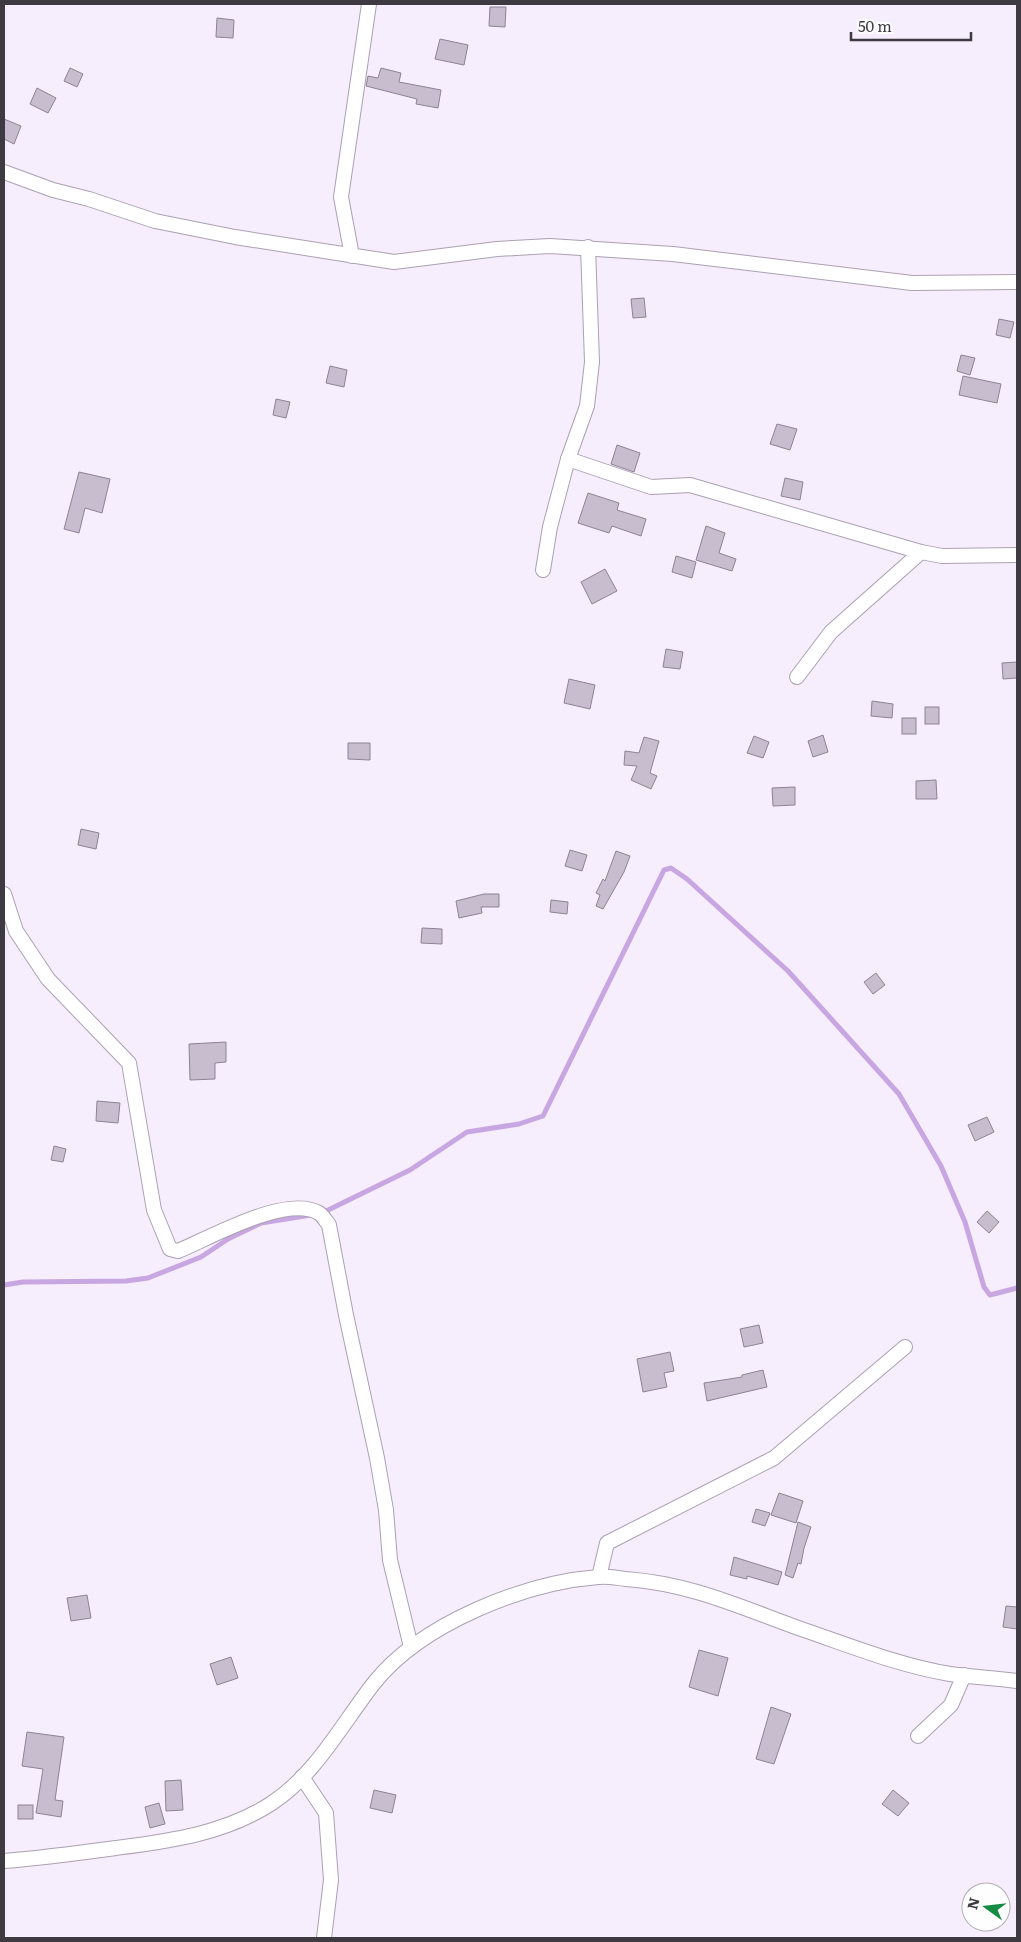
<svg xmlns="http://www.w3.org/2000/svg" width="1021" height="1942" font-family="Literata,serif">
	<style>
		.lines { fill: none; stroke-linecap: round; stroke-linejoin: round }
		.stream { stroke: #c8a6e1; stroke-width: 5 }
		.building { fill: #c7bdcf; stroke: #8d8394 }
		.minor-casing { stroke: #aba1b3; stroke-width: 16 }
		.minor { stroke: #fff; stroke-width: 14 }
	</style>
	<rect width="100%" height="100%" fill="#f6edfd"/>
	<g class="lines">
		<g class="stream">
			<polyline points="322,1213 410,1170 467,1132 519,1124 543,1116 664,870 671,868 687,879 788,971 899,1094 941,1166 965,1222 984,1287 990,1295 1017,1288"/>
			<polyline points="4,1285 23,1282 126,1281 148,1278 201,1257 228,1239 261,1223 311,1215"/>
		</g>
	</g>
	<g class="building">
		<polygon points="490,7 506,7 505,27 489,26"/>
		<polygon points="217,18 234,20 233,38 216,37"/>
		<polygon points="440,39 468,45 464,65 435,59"/>
		<polygon points="70,68 83,74 77,87 64,81"/>
		<polygon points="381,68 401,73 399,82 441,90 438,108 416,104 417,99 366,86 368,76 378,78"/>
		<polygon points="37,88 56,98 48,113 30,104"/>
		<polygon points="4,119 21,126 14,144 4,139"/>
		<polygon points="644,298 646,317 633,318 631,299"/>
		<polygon points="999,319 1014,322 1010,338 996,335"/>
		<polygon points="961,355 975,358 970,375 957,371"/>
		<polygon points="330,366 347,370 344,387 326,383"/>
		<polygon points="963,376 1001,384 997,403 959,395"/>
		<polygon points="276,399 290,402 286,418 273,415"/>
		<polygon points="777,424 797,429 790,450 770,444"/>
		<polygon points="617,445 640,453 634,472 611,464"/>
		<polygon points="79,472 110,479 102,513 85,508 79,533 64,529"/>
		<polygon points="785,478 803,482 800,500 781,496"/>
		<polygon points="588,493 619,503 617,510 646,519 641,536 612,526 609,533 578,523"/>
		<polygon points="706,526 725,533 719,553 736,559 732,571 696,560"/>
		<polygon points="676,556 696,562 692,578 672,572"/>
		<polygon points="605,569 617,591 592,604 581,582"/>
		<polygon points="666,649 683,652 680,669 663,667"/>
		<polygon points="1017,662 1017,678 1003,679 1002,663"/>
		<polygon points="569,679 595,685 590,709 564,703"/>
		<polygon points="872,701 893,704 892,718 871,716"/>
		<rect x="925" y="707" width="14" height="17"/>
		<rect x="902" y="718" width="14" height="16"/>
		<polygon points="823,735 828,752 813,757 808,741"/>
		<polygon points="754,736 769,742 763,758 747,753"/>
		<polygon points="644,737 659,741 650,773 657,776 651,789 631,780 637,766 624,765 625,751 639,753"/>
		<polygon points="348,743 370,743 370,760 348,759"/>
		<polygon points="936,780 937,799 916,799 916,781"/>
		<polygon points="795,787 795,805 773,806 772,788"/>
		<polygon points="81,829 99,833 96,849 78,845"/>
		<polygon points="570,850 587,855 582,871 565,866"/>
		<polygon points="616,851 630,856 624,872 603,909 596,906 600,895 596,893 603,879 605,881"/>
		<polygon points="484,894 499,894 499,907 481,907 482,913 459,918 456,901"/>
		<polygon points="551,900 568,902 567,914 550,912"/>
		<polygon points="422,928 442,929 442,944 421,943"/>
		<polygon points="876,973 885,985 873,994 864,982"/>
		<polygon points="226,1042 226,1062 215,1063 215,1079 190,1080 189,1044"/>
		<polygon points="97,1101 120,1103 118,1123 96,1121"/>
		<polygon points="987,1117 994,1132 975,1141 968,1125"/>
		<polygon points="54,1146 66,1149 63,1162 51,1160"/>
		<polygon points="987,1211 999,1222 989,1233 977,1222"/>
		<polygon points="759,1325 763,1343 744,1347 740,1329"/>
		<polygon points="670,1352 674,1371 664,1373 667,1387 643,1392 637,1359"/>
		<polygon points="763,1370 767,1387 707,1401 704,1383 742,1377 742,1375"/>
		<polygon points="779,1493 803,1501 796,1523 771,1515"/>
		<polygon points="756,1509 770,1513 765,1526 752,1522"/>
		<polygon points="798,1522 811,1527 804,1548 801,1564 798,1563 793,1578 785,1575"/>
		<polygon points="734,1557 782,1572 778,1585 747,1576 747,1579 730,1575"/>
		<polygon points="87,1595 91,1618 71,1621 67,1598"/>
		<polygon points="1006,1606 1017,1607 1017,1629 1003,1627"/>
		<polygon points="699,1650 728,1658 718,1696 689,1687"/>
		<polygon points="231,1657 238,1678 217,1685 210,1664"/>
		<polygon points="771,1707 791,1714 774,1764 756,1759"/>
		<polygon points="27,1732 64,1737 55,1800 63,1801 61,1817 36,1813 43,1769 22,1766"/>
		<polygon points="181,1780 183,1810 166,1811 165,1781"/>
		<polygon points="374,1790 396,1795 392,1813 370,1808"/>
		<polygon points="893,1790 909,1803 898,1816 882,1804"/>
		<polygon points="159,1803 165,1824 150,1828 145,1807"/>
		<rect x="18" y="1805" width="15" height="14"/>
	</g>
	<g class="lines">
		<g class="minor-casing">
			<g id="minor">
				<polyline points="4,172 53,190 89,199 155,221 235,237 394,262 497,249 550,246 673,254 912,283 1017,282"/>
				<polyline points="352,256 341,197 369,4"/>
				<polyline points="568,459 651,487 690,485 921,552 942,556 1017,555"/>
				<polyline points="543,570 550,527 568,459 587,406 592,362 588,247"/>
				<polyline points="797,677 831,632 921,552"/>
				<path d="M4 894 16 931 48 979 129 1063 154 1210 170 1249 178 1251C210 1238 286 1194 319 1213 323 1216 326 1221 329 1225L346 1315 377 1458 386 1510 390 1560 411 1647"/>
				<polyline points="599,1577 607,1543 774,1458 905,1347"/>
				<polyline points="918,1736 951,1705 964,1675"/>
				<polyline points="302,1777 326,1813 331,1880 324,1938"/>
				<path d="M4 1861C41 1858 79 1853 116 1848 169 1841 225 1834 272 1803 316 1774 342 1724 374 1683 421 1624 523 1583 598 1577 607 1576 617 1578 626 1579 693 1584 742 1608 804 1630 851 1646 901 1666 950 1674 972 1677 995 1678 1017 1681"/>
			</g>
		</g>
		<use href="#minor" class="minor"/>
	</g>
	<rect width="1021" height="1942" fill="none" stroke="#3e3a42" stroke-width="10"/>
	<g transform="translate(986 1907) rotate(285)"><circle r="24" fill="#fefefe" stroke="#b1b0b3"/>
	<path d="M0-4L9 19L0 12L-9 19Z" fill="#178a43"/>
	<text y="-8" font-size="14" font-weight="bold" text-anchor="middle" fill="#3e3a42">N</text>
	</g>
	<path d="M851 32v8h120v-8" fill="none" stroke="#3e3a42" stroke-width="2.5"/>
	<text x="858" y="32" font-size="15" fill="#3e3a42" stroke="#fefefe" stroke-width="4" paint-order="stroke">50 m</text>
</svg>
